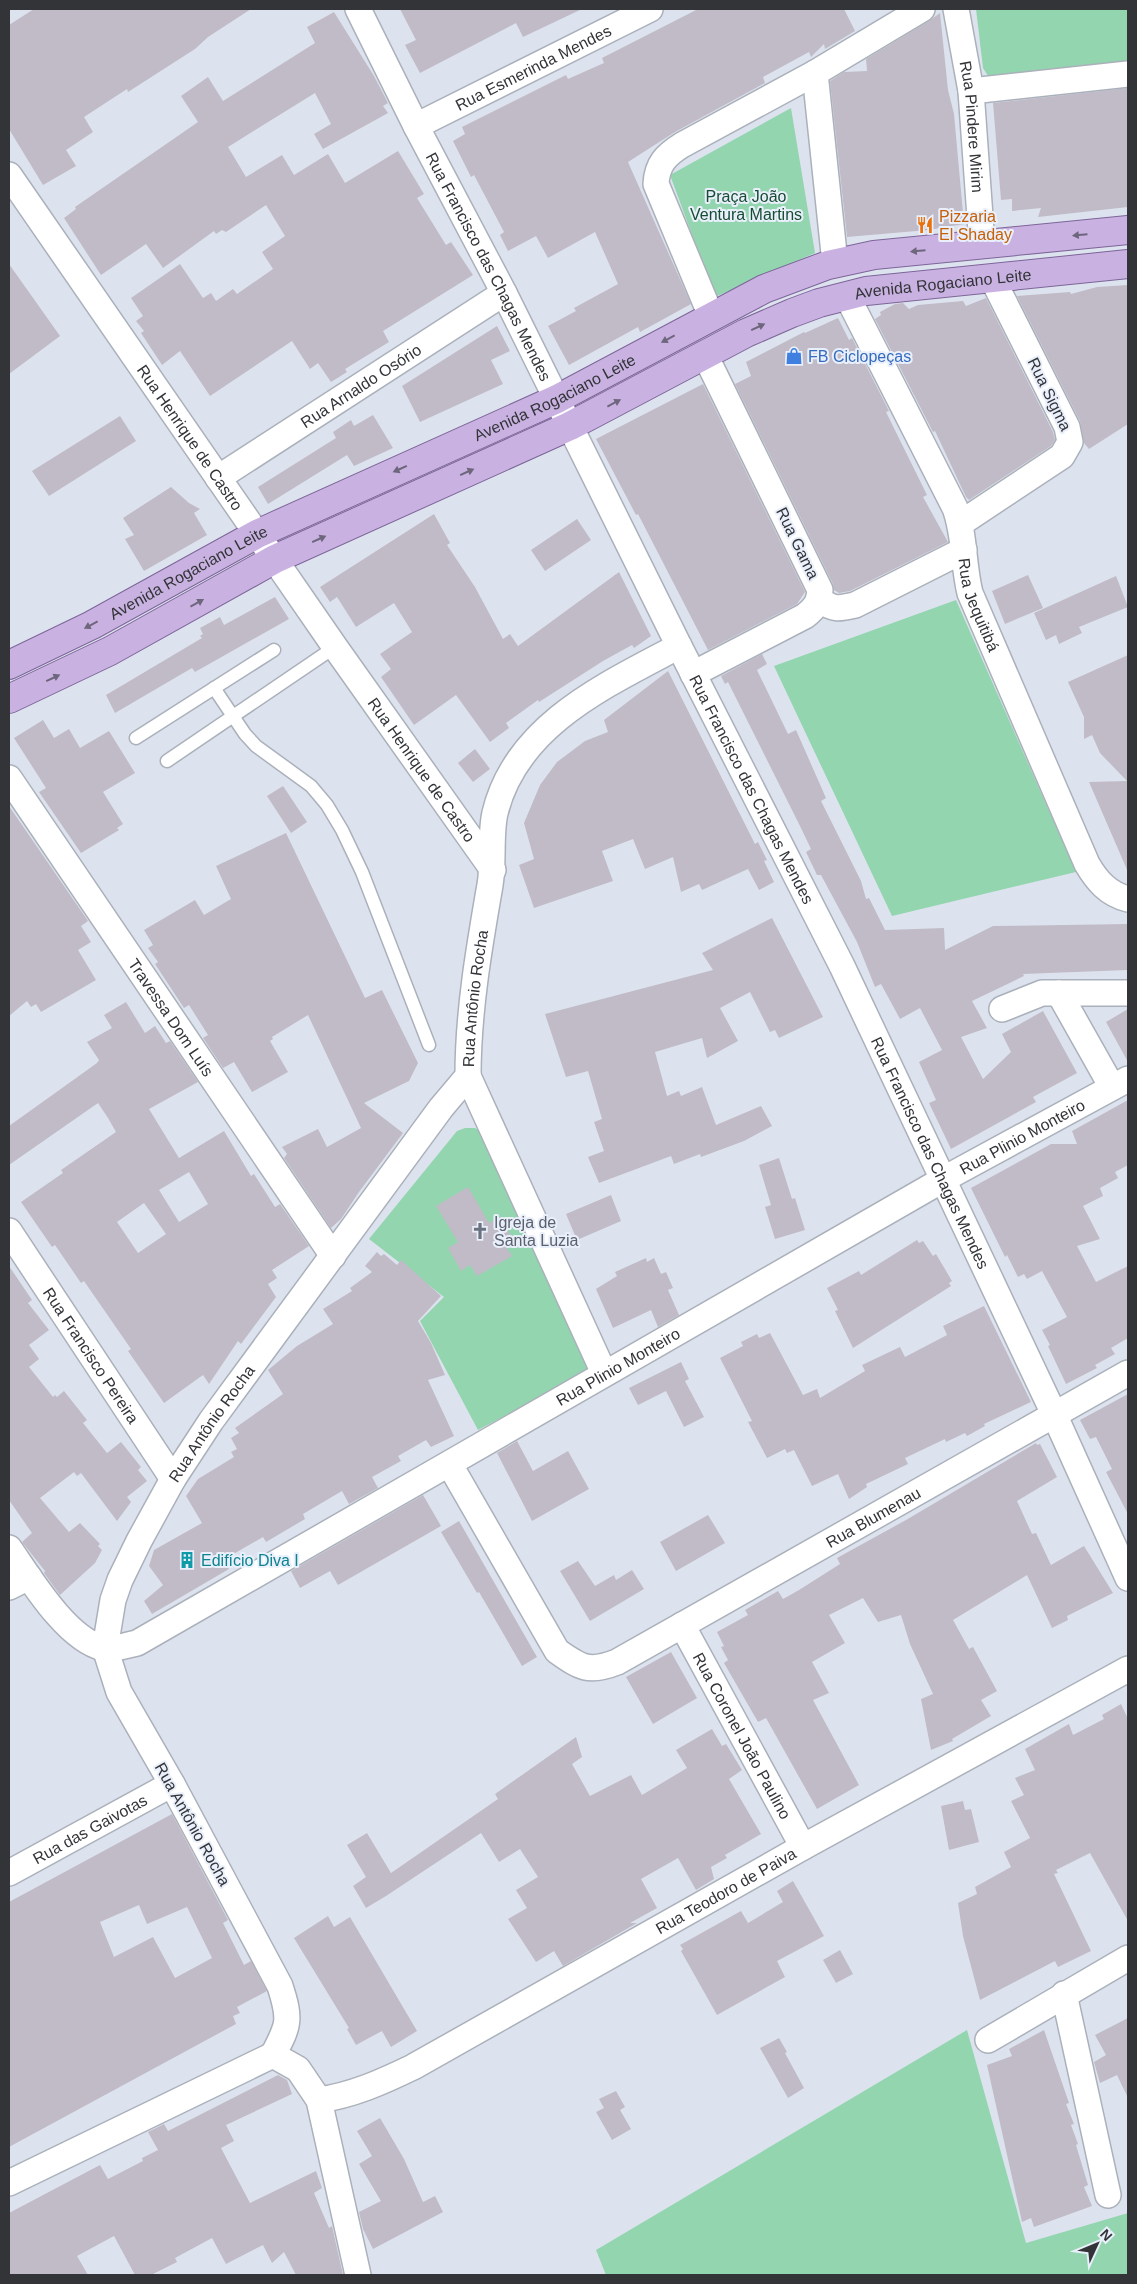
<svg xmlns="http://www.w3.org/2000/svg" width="1137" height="2284" font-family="Arial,sans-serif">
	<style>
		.green { fill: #92d5af }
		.building { fill: #c0bbc6; fill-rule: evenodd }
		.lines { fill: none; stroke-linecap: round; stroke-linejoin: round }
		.lane-casing { stroke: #abb1bb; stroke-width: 15 }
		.street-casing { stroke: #abb1bb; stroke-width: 28 }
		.primary-casing { stroke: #7d6599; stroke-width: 30 }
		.lane { stroke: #fff; stroke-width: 12 }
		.street { stroke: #fff; stroke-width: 25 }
		.primary { stroke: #c9b2e1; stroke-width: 28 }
		.oneway { fill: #6e667c }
		.labels { text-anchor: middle; stroke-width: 4; stroke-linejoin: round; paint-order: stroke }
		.street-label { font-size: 16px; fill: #323438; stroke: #eaf0fb }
		.park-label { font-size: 16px; fill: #164c32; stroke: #eaf0fb }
		.food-label { font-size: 16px; fill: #c56008; stroke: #eaf0fb; text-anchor: start }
		.shop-label { font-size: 16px; fill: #366cbe; stroke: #eaf0fb; text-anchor: start }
		.worship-label { font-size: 16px; fill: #5b616d; stroke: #eaf0fb; text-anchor: start }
		.culture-label { font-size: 16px; fill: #0d838f; stroke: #eaf0fb; text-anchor: start }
	</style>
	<rect width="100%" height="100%" fill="#dde3ee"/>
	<g class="green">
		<polygon points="976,9 1128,9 1128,67 990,79 983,68"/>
		<polygon points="791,108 815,253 715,297 670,175"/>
		<polygon points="956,600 1076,872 892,916 774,666"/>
		<polygon points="465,1128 475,1128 487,1135 593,1370 478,1430 420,1321 444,1297 369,1239 457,1131"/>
		<polygon points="967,2030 1026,2243 1128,2213 1128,2275 606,2275 596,2250"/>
	</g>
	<g class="building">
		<polygon points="34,9 251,9 208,37 195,49 128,92 127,89 84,117 93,132 66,150 76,166 43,185 9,129 9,25"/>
		<polygon points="400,9 582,9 523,37 516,23 420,73 405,45 416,40"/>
		<polygon points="698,9 844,9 855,31 825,49 824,44 811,57 809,52 763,77 765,83 675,132 628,162 691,304 640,332 638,327 569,365 548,326 576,311 574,308 618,284 595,232 548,258 536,236 508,251 500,235 504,232 474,175 471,177 453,141 465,134 462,127 566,75 568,79 604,63 602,58"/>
		<polygon points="334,12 374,76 388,103 383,106 388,113 323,149 314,134 331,124 315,93 228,147 246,177 282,155 294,175 328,154 345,183 398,151 424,194 417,198 446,245 451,242 473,275 383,331 389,342 345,369 347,372 331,382 318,363 310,369 292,341 210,396 180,351 162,365 141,333 144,331 136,321 143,316 131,298 180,264 203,298 211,293 216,301 233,289 237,294 273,269 262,252 285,236 266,205 226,232 222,230 216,234 214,231 163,268 146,244 101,275 64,218 76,209 75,207 198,122 181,96 208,77 223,101 315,43 307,27"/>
		<polygon points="940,13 948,90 954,114 964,224 928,230 847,237 830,81 844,72 867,71 866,59 929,21"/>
		<polygon points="1128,88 1128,207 1038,217 1041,208 1012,211 1012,199 1001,200 993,103"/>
		<polygon points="9,264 60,336 9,374"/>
		<polygon points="1128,285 1128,424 1089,449 1084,443 1080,421 1017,296 1070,292 1071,294 1097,287"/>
		<polygon points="986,298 1053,432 1055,440 1051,446 969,500 966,497 935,431 933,432 875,319 881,315 880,312 895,304 903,303 909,309 918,305 963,301 966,306"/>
		<polygon points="838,318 849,340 852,338 889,411 886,412 927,495 923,497 948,542 850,591 839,593 834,590 833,584 735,384 751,376 746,362 804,332 805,333"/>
		<polygon points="497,326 510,351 491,360 503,384 420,422 402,386"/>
		<polygon points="703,384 805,592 797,604 708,650 638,514 636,515 596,439"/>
		<polygon points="373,415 393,448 354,466 347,455 268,504 258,487 336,438 333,432 351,420 354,426"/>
		<polygon points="120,416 136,441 49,496 32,471"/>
		<polygon points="171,487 189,503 200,509 194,513 207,535 144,571 125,539 134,535 123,518"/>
		<polygon points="434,514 450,543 447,545 475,587 503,639 510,634 518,646 619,572 651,636 634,648 632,645 603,661 539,702 538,700 506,723 509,728 490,742 456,695 414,725 381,677 391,669 380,654 412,632 394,603 356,627 337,597 330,602 320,587"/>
		<polygon points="577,519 591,540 545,571 531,550"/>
		<polygon points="1028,575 1043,608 1005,624 992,591"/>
		<polygon points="1116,576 1128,607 1079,627 1082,633 1059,644 1056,635 1046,640 1034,613"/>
		<polygon points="275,597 289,619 195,672 192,668 115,713 106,695 202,638 200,636 203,634 200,628 220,617 224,625"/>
		<polygon points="762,654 767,664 757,670 788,734 796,730 826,798 821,801 861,881 866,899 869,898 885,930 944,928 945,950 993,926 1128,924 1128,970 1023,974 1024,976 972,1001 987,1028 961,1037 983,1079 1011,1052 1002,1034 1043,1011 1077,1073 1033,1097 1036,1102 951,1149 929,1103 936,1100 919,1062 942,1050 920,1008 900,1019 881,984 875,987 857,942 821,875 817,875 806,852 811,849 800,826 728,682 725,684 721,676"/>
		<polygon points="1128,655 1128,872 1089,782 1127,781 1100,753 1092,735 1084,739 1084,717 1068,682"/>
		<polygon points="668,671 755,844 758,842 767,860 764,861 774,882 759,890 748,869 702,890 699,884 681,892 673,857 645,869 633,839 602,851 613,881 534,908 519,865 534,859 524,823 540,785 557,762 585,741 608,732 604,720"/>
		<polygon points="43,720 54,738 69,729 80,748 109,731 135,773 103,792 123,824 117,828 119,830 81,853 39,792 46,788 14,738"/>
		<polygon points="475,749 490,769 473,782 458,763"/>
		<polygon points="283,786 307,822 291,833 267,796"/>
		<polygon points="9,806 88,921 81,926 91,942 78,950 96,980 41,1012 36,1004 31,1007 27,1001 9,1016"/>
		<polygon points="286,833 365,998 382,990 418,1063 409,1081 364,1103 403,1133 359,1192 341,1219 331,1228 284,1158 287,1154 282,1147 318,1129 327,1147 361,1128 308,1015 272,1037 273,1039 270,1041 288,1072 252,1092 234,1062 223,1068 203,1038 208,1035 189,1005 184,1008 155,964 158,962 148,948 153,945 144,930 195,900 204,915 231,899 216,866"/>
		<polygon points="772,918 823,1017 779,1038 775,1030 770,1032 750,992 720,1008 738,1041 707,1058 702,1038 655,1052 667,1096 679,1091 681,1096 702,1087 716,1125 761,1106 772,1126 744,1141 701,1157 700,1154 674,1164 671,1156 599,1183 588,1157 604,1151 594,1122 602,1119 588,1071 566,1077 545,1014 713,970 702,953"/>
		<path d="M126 1002 145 1033 155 1026 166 1043 170 1041 198 1082 149 1109 179 1158 224 1131 251 1176 254 1174 275 1207 280 1204 309 1246 272 1270 277 1278 268 1284 276 1297 241 1344 238 1341 209 1384 203 1375 164 1403 128 1351 131 1349 84 1281 81 1283 55 1245 52 1247 21 1202 63 1173 61 1170 116 1132 108 1118 98 1103 9 1165V1126L97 1063 99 1060 87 1042 112 1028 104 1015ZM189 1172 208 1204 179 1222 159 1190ZM144 1203 166 1234 138 1253 117 1222Z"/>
		<polygon points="1128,1009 1128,1062 1106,1022"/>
		<polygon points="1128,1100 1128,1165 1115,1172 1118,1178 1100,1188 1103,1196 1083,1206 1100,1239 1077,1246 1096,1282 1128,1266 1128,1338 1111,1348 1115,1354 1095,1365 1097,1368 1066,1384 1048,1346 1050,1345 1042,1330 1067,1317 1042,1271 1027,1279 1024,1274 1018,1277 1007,1255 1005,1257 971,1188 1051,1144 1077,1144 1072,1131"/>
		<polygon points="779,1158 792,1199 795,1198 805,1230 775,1239 765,1207 771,1205 759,1165"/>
		<polygon points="468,1187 489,1223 499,1217 514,1240 505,1245 512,1256 477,1276 470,1265 461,1271 448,1248 458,1242 436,1206"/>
		<polygon points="611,1195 621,1221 577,1240 566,1214"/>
		<polygon points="917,1240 919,1243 923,1241 933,1256 936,1254 952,1281 949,1283 951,1286 853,1348 835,1311 838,1310 827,1288 859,1271 861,1275"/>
		<polygon points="377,1252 381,1256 384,1254 397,1265 401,1260 441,1296 418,1321 431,1343 445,1375 428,1380 454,1436 431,1447 426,1440 398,1456 401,1461 372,1477 378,1488 349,1504 342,1491 303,1514 305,1519 266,1542 263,1537 223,1560 229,1569 152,1614 144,1601 163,1585 149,1566 154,1550 202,1523 186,1496 198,1479 234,1457 231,1452 237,1449 231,1438 239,1433 235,1428 283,1394 268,1370 297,1346 333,1324 323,1309 352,1291 350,1288 372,1272 365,1266"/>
		<polygon points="646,1258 647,1262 654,1258 661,1274 666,1272 673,1288 668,1290 679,1315 658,1327 651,1310 613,1328 596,1289 617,1276 615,1272"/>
		<polygon points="9,1266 32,1300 28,1303 49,1330 29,1345 39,1359 29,1367 53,1397 55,1395 57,1397 64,1391 87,1420 83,1423 107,1453 121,1442 141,1467 138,1470 147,1481 127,1497 131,1502 117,1521 81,1473 77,1476 74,1472 40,1498 69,1532 80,1523 100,1544 98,1546 102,1550 95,1563 60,1595 44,1573 45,1571 22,1542 32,1533 9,1500"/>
		<polygon points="984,1306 1031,1402 984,1424 985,1426 967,1436 965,1433 946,1442 945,1439 905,1458 908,1464 866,1484 867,1487 849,1499 838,1474 812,1486 794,1450 787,1453 785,1449 767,1458 748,1422 752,1421 720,1358 743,1346 741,1342 757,1334 759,1338 770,1333 803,1395 817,1389 820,1398 865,1371 862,1365 900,1347 905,1357 947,1335 943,1326"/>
		<polygon points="681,1362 689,1379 685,1381 704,1417 684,1427 666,1391 638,1405 629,1388"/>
		<polygon points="1128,1394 1128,1514 1106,1472 1112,1469 1096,1437 1090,1439 1080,1420"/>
		<polygon points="517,1441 533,1471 568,1451 589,1489 532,1521 497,1453"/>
		<polygon points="1036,1443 1037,1445 1040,1444 1057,1477 1017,1501 1032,1534 1036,1533 1051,1565 1084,1546 1113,1593 1067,1616 1068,1620 1052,1628 1027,1575 953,1620 969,1649 973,1647 997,1691 981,1700 991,1716 952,1739 953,1741 931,1750 921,1699 933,1694 910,1644 901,1615 878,1622 863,1598 829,1615 845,1643 812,1662 829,1693 813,1700 859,1785 817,1809 766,1718 758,1722 724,1663 728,1660 721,1647 724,1646 717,1632 748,1615 745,1610 778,1591 783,1599 799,1590 840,1564 837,1558 906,1520"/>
		<polygon points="423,1495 441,1526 338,1585 330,1571 300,1588 291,1571"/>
		<polygon points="708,1515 725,1543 676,1571 660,1542"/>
		<polygon points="459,1521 537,1657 522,1666 479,1592 477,1593 441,1532"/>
		<polygon points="578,1561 595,1586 614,1575 616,1580 632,1570 644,1589 590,1621 560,1571"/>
		<polygon points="671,1652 697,1698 653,1724 626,1677"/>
		<polygon points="1121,1704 1128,1719 1128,1921 1090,1853 1056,1870 1058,1873 1054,1874 1091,1951 1058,1967 1055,1961 980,2000 963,1936 958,1903 977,1894 975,1887 1011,1867 1004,1852 1030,1838 1011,1801 1024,1795 1015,1778 1035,1770 1025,1749 1069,1724 1073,1735 1104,1719 1102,1715"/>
		<polygon points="712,1729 722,1746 726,1744 742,1770 729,1779 761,1834 725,1855 727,1858 711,1867 714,1879 696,1890 678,1858 641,1879 657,1908 630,1923 637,1923 563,1966 554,1951 536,1962 508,1919 527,1908 516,1890 538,1877 520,1849 499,1862 481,1833 386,1896 366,1908 353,1886 366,1877 347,1845 367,1833 391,1873 498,1799 495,1794 576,1737 582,1757 572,1764 590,1796 631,1775 642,1795 687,1768 676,1750"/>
		<polygon points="963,1801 965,1810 971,1809 979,1842 949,1850 941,1806"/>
		<path d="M172 1814 228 1920 223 1923 244 1965 251 1961 267 1991 237 2007 240 2013 233 2016 236 2024 9 2147V1902ZM139 1905 147 1924 187 1907 212 1958 175 1978 153 1937 114 1957 100 1922Z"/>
		<polygon points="793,1881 824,1936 777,1961 785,1977 717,2015 681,1951 683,1949 680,1945 741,1911 748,1923 783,1902 777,1891"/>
		<polygon points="328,1916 334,1927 350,1917 417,2031 391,2047 382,2031 356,2045 347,2029 349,2028 294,1938"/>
		<polygon points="840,1950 853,1974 836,1983 823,1960"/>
		<polygon points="1128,2018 1128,2098 1117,2075 1100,2083 1094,2062 1106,2055 1095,2035"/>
		<polygon points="1044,2030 1069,2103 1066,2104 1074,2124 1071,2125 1078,2144 1076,2145 1088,2185 1084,2187 1092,2206 1034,2227 1031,2218 1022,2222 987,2065 1012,2056 1009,2049"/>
		<polygon points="779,2038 787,2052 785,2053 804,2088 788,2098 760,2048"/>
		<polygon points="278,2075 287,2080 292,2094 226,2125 234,2141 221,2148 250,2203 316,2171 322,2188 314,2193 329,2228 332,2226 343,2275 296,2275 284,2252 272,2263 263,2245 226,2264 212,2238 175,2258 177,2262 151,2275 135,2275 114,2236 77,2256 88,2275 9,2275 9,2213 100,2165 108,2179 143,2161 142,2158 158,2150 148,2132 164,2124 168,2131"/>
		<polygon points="616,2091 625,2107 620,2110 631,2129 612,2140 596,2112 604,2108 599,2099"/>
		<polygon points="380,2118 404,2159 423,2202 435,2196 443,2212 373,2249 363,2229 359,2212 381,2201 359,2164 372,2156 357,2131"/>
	</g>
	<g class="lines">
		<g class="lane-casing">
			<g id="lane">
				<polyline points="214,688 245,734 256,746 311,786 327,805 342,830 362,872 429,1045"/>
				<polyline points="136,738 274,650"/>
				<polyline points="167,761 335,647"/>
			</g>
		</g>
		<g class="street-casing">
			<g id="street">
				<path id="s1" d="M358 9 416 126 504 293 679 646 842 966 1054 1414 1128 1578"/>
				<path id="s2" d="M956 9 971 91 982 245"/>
				<polyline points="971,91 1128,74"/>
				<path id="s3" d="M416 126 650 9"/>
				<path id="s4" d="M9 175 335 647 493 870"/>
				<polyline points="835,263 815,73 922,9"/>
				<path id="s5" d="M847 296 955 508C965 535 963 565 970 593L1087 864C1097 881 1108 894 1128 899"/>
				<path d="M711 316 656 184C657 164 666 155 682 145L815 73"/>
				<path id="s6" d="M218 478 504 293"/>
				<polyline points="961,523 1062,456 1070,442 1067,427 992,278"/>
				<path d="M819 599C833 610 838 609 855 605L964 550"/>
				<path d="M693 674 805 616C815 608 819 603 820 590L705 355"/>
				<path id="s7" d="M9 778 333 1256"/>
				<polyline points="1059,993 1112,1087"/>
				<polyline points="1002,1009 1042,993 1128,993"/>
				<polyline points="468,1076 604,1373"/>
				<path id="s8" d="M9 1231 173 1479"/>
				<path id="s9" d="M450 1465 557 1651C581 1668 589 1673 617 1662L1128 1373"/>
				<path id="s10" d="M9 1548C30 1578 66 1639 103 1648 113 1650 127 1645 137 1643L944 1179 1128 1079"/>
				<polyline points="9,1587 29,1577"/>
				<path id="s11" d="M682 1625 803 1847"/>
				<path id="s12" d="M9 1873 172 1784"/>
				<polyline points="1064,1994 1108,2195"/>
				<polyline points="988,2040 1128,1958"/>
				<path id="s13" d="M319 2100C353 2095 382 2082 413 2067L803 1847 1128 1669"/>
				<polyline points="9,2183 273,2055"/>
				<path id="s14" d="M358 2275 319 2100 298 2069 273 2055C289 2025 291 2020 280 1986L172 1784 119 1692 105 1648 113 1600 120 1580 139 1541 173 1479 211 1421 441 1108 468 1076C468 1012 479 948 490 885 494 862 490 834 495 813 516 725 606 685 679 646"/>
			</g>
		</g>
		<g class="primary-casing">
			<g id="primary">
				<path id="s15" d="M9 665 92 625 257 534 557 399 764 289 828 265 874 255 1128 230"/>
				<path id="s16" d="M9 699 110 651 275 559 570 426 746 333 792 313 819 303 866 291 1128 264"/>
			</g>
		</g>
		<use href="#lane" class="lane"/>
		<use href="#street" class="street"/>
		<use href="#primary" class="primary"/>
	</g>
	<defs><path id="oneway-solid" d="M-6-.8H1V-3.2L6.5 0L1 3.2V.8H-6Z" transform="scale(1.25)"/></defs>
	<g class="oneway">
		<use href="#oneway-solid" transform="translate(1080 235) rotate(175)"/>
		<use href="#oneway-solid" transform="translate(918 251) rotate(175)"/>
		<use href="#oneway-solid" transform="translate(758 327) rotate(-25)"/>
		<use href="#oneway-solid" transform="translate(668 339) rotate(152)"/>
		<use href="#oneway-solid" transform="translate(614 403) rotate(-28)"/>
		<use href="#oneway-solid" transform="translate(400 469) rotate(156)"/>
		<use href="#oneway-solid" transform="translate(467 472) rotate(-24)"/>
		<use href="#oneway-solid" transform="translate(319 539) rotate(-24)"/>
		<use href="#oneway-solid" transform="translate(197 603) rotate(-29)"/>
		<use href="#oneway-solid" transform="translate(91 625) rotate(152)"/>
		<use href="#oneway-solid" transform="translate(53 678) rotate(-25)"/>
	</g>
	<defs>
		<g id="restaurant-bare" transform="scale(1.35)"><path d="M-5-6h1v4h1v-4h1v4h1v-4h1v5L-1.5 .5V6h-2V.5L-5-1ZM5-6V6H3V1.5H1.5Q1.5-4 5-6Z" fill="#e8710a" stroke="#eaf0fb" stroke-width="2.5" paint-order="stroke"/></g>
		<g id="shop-bare" transform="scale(1.35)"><path d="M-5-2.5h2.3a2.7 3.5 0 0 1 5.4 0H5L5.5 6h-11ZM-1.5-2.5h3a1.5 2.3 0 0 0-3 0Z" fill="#3f7fe0" stroke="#eaf0fb" stroke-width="2.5" paint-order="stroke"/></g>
		<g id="church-bare" transform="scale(1.35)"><path d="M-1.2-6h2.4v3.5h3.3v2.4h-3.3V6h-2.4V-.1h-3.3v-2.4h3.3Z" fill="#6b7280" stroke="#eaf0fb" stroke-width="2.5" paint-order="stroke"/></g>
		<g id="building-bare" transform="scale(1.35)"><path d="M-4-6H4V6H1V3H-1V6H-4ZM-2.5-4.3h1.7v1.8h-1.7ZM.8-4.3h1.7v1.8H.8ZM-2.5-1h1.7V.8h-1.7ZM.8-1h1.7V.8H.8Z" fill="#0f9aa8" stroke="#eaf0fb" stroke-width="2.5" paint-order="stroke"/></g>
	</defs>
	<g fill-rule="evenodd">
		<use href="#restaurant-bare" x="925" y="225"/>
		<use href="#shop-bare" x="794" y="356"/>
		<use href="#church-bare" x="480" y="1231"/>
		<use href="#building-bare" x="187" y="1560"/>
	</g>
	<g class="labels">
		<g class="street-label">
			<text dy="6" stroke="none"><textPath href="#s3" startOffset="131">Rua Esmerinda Mendes</textPath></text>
			<text dy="6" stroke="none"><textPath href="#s2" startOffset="119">Rua Pindere Mirim</textPath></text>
			<text dy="6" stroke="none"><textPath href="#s1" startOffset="289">Rua Francisco das Chagas Mendes</textPath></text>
			<text dy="6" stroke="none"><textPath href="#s16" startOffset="1028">Avenida Rogaciano Leite</textPath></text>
			<text dy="6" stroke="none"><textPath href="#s6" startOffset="170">Rua Arnaldo Osório</textPath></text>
			<text transform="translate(1050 394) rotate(64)" y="6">Rua Sigma</text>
			<text dy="6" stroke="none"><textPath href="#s15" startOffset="608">Avenida Rogaciano Leite</textPath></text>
			<text dy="6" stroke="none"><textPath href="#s4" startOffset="319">Rua Henrique de Castro</textPath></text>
			<text transform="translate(798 543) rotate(64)" y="6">Rua Gama</text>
			<text dy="6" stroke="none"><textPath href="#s15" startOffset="202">Avenida Rogaciano Leite</textPath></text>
			<text dy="6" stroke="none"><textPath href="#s5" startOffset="338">Rua Jequitibá</textPath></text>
			<text dy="6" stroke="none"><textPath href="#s4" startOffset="724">Rua Henrique de Castro</textPath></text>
			<text dy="6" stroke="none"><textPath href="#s1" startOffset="874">Rua Francisco das Chagas Mendes</textPath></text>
			<text dy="6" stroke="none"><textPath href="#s14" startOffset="1461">Rua Antônio Rocha</textPath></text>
			<text dy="6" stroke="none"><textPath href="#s7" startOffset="289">Travessa Dom Luís</textPath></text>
			<text dy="6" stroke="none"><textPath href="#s10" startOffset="1194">Rua Plinio Monteiro</textPath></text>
			<text dy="6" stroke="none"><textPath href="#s1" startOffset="1279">Rua Francisco das Chagas Mendes</textPath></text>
			<text dy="6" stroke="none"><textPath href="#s8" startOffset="149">Rua Francisco Pereira</textPath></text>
			<text dy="6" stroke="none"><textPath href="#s10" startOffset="729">Rua Plinio Monteiro</textPath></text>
			<text dy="6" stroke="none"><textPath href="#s14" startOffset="951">Rua Antônio Rocha</textPath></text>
			<text dy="6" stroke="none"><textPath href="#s9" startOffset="574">Rua Blumenau</textPath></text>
			<text dy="6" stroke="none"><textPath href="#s11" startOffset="126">Rua Coronel João Paulino</textPath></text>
			<text transform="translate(193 1824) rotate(61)" y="6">Rua Antônio Rocha</text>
			<text dy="6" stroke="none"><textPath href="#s12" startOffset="92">Rua das Gaivotas</textPath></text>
			<text dy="6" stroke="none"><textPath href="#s13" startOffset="459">Rua Teodoro de Paiva</textPath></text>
		</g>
		<g class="park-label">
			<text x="746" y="202">Praça João<tspan x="746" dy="18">Ventura Martins</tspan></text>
		</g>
		<g class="food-label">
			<text x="939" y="222">Pizzaria<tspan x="939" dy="18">El Shaday</tspan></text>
		</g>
		<g class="shop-label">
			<text x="808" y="362">FB Ciclopeças</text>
		</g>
		<g class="worship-label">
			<text x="494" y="1228">Igreja de<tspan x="494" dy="18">Santa Luzia</tspan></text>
		</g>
		<g class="culture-label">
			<text x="201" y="1566">Edifício Diva I</text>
		</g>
	</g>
	<rect width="1137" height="2284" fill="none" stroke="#323438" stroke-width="20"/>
	<g transform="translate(1097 2244) rotate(46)" stroke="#eaf0fb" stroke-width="4" paint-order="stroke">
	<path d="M0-4L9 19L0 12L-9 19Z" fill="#323438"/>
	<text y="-8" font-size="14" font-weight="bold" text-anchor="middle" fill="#323438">N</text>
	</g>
</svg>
